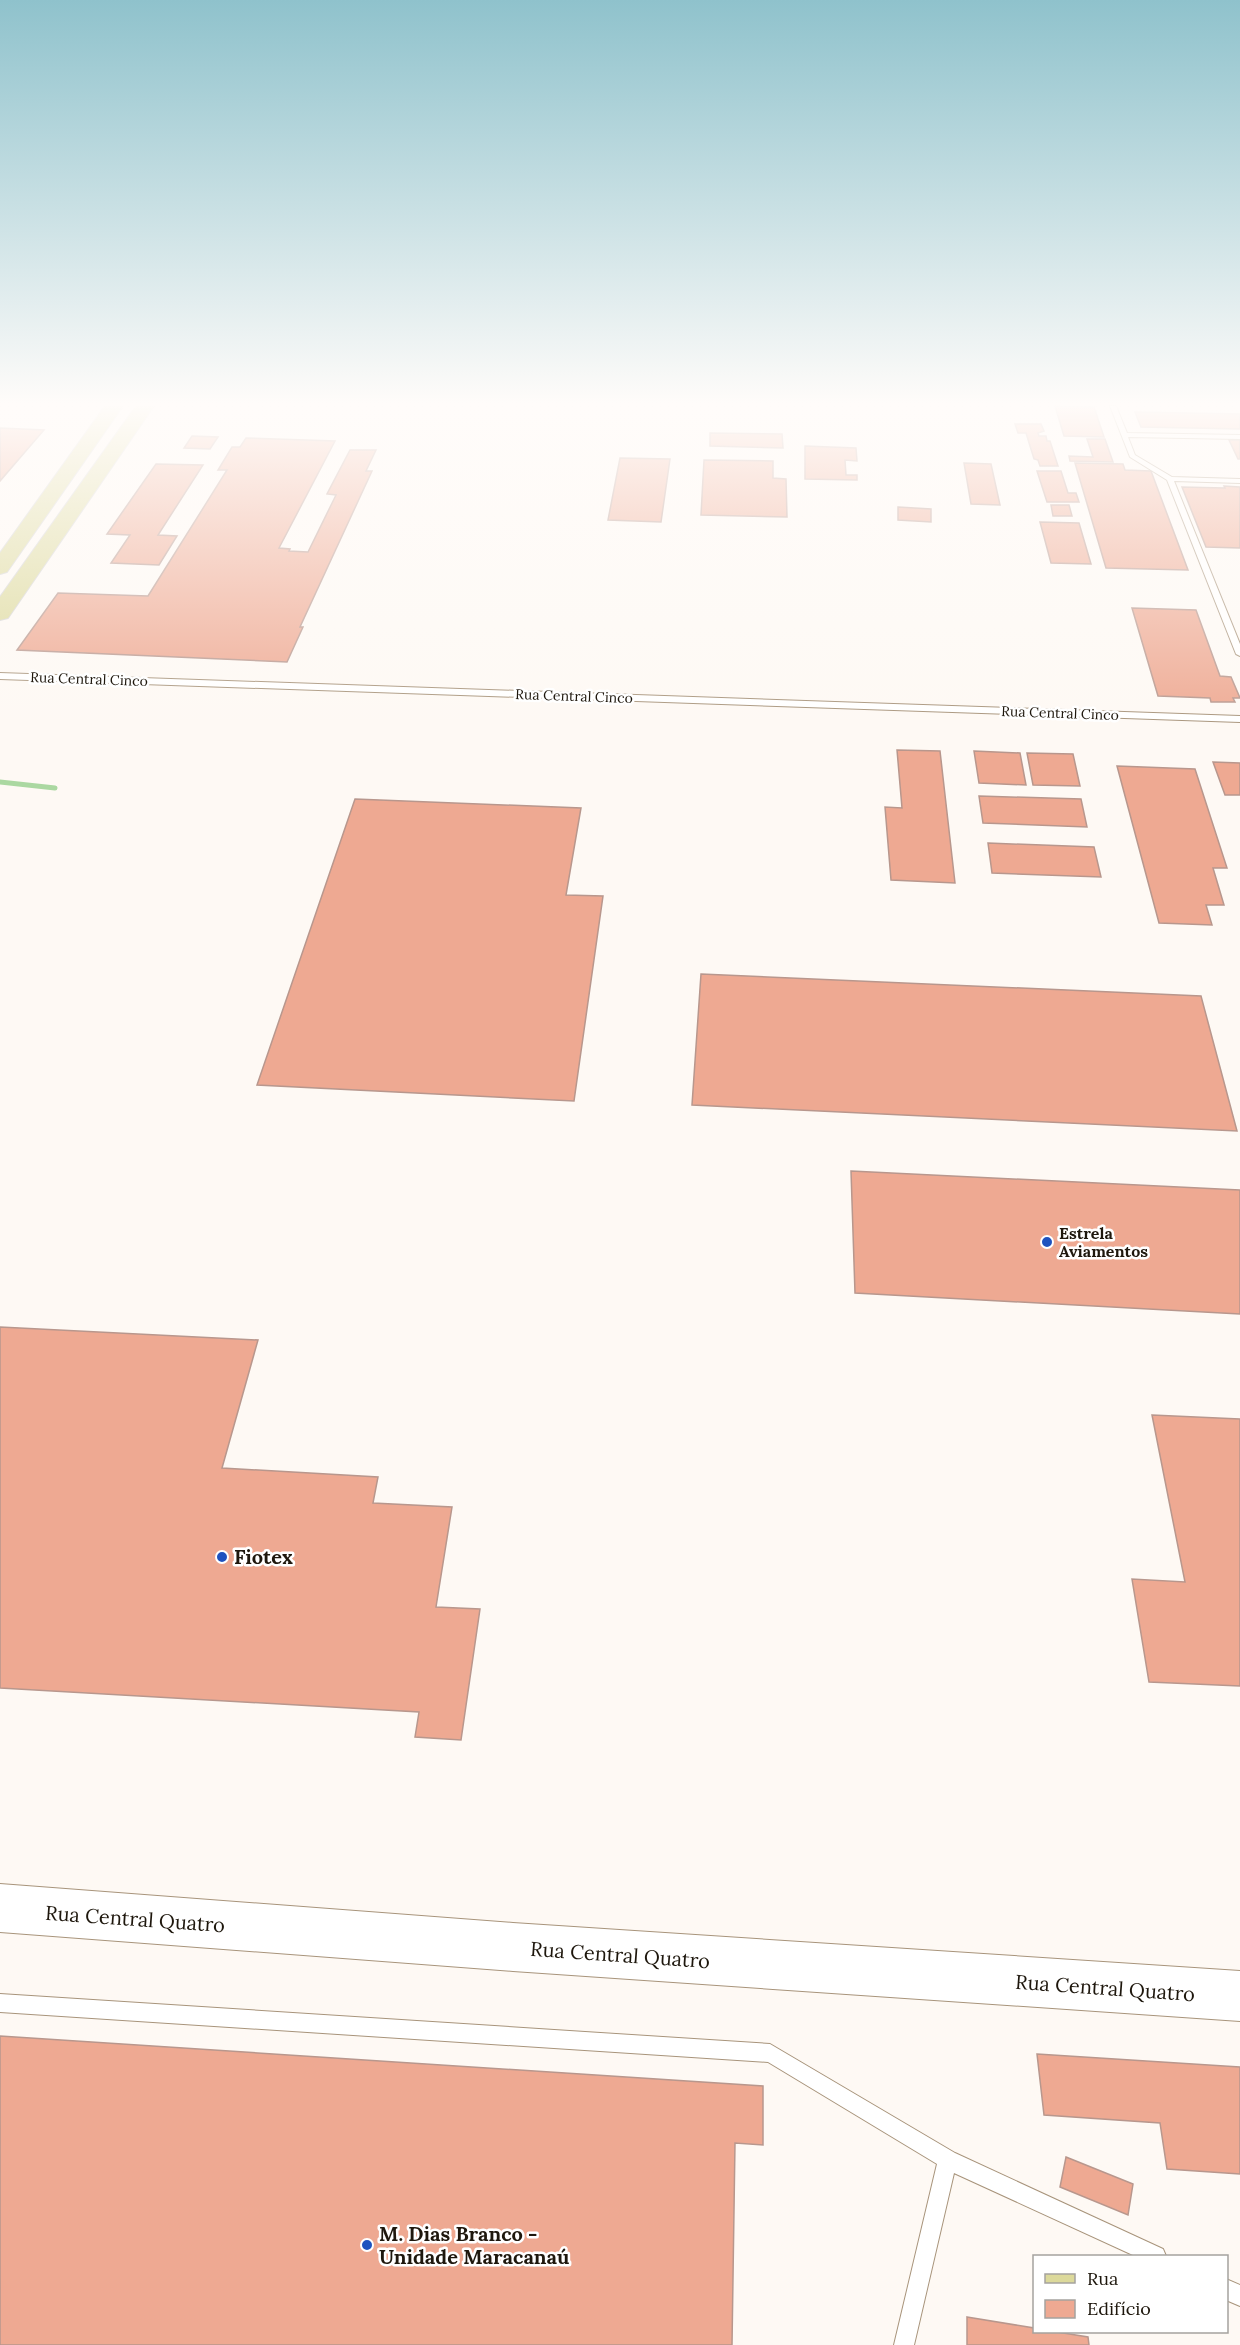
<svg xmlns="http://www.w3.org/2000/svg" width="1240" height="2345" font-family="Lora,serif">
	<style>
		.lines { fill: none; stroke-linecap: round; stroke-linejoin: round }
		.stream { stroke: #abd8a1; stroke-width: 5 }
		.building { fill: #eea992; stroke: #b8978d; stroke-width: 1.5 }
		.lane-casing { stroke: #a8947b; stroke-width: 2 }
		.secondary-casing { stroke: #a8947b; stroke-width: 2 }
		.primary-casing { stroke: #d6d5d3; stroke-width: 2 }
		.lane { fill: #fff; fill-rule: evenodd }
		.secondary { fill: #fff; fill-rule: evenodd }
		.primary { fill: #dcd99b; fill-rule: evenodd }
		.poi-dot { fill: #1e52bf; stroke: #fff; stroke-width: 2 }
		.labels { text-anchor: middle; stroke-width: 5; stroke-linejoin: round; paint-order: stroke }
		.far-street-label { font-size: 14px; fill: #1e170d; stroke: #fff }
		.poi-label { font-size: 16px; font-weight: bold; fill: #1e170d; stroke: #fff; text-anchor: start }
		.near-poi-label { font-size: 20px; font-weight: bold; fill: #1e170d; stroke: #fff; text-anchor: start }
		.near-street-label { font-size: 20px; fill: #1e170d; stroke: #fff }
	</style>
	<rect width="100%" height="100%" fill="#fef9f4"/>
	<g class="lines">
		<polyline class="stream" points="0,782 55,788"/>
	</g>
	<g class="building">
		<polygon points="1055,406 1094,407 1104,437 1064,436"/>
		<polygon points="1135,412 1240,414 1240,429 1141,427"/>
		<polygon points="1015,424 1041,424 1044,431 1038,433 1039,436 1046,436 1047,441 1050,441 1058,466 1040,466 1038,460 1034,459 1026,433 1018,433"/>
		<polygon points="0,428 44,430 0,481"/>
		<polygon points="710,433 782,434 783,448 710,446"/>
		<polygon points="192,436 218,437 210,449 184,448"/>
		<polygon points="246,438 335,441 279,548 290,549 289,551 308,552 336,495 327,494 350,450 376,450 366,471 372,471 300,627 303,627 287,662 17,650 58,593 148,596 227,470 218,470 232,447 240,447"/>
		<polygon points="1087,439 1105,439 1113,462 1070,461 1069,456 1093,457"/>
		<polygon points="1229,440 1240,440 1240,459 1238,459"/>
		<polygon points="805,446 856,448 857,461 845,460 846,475 857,475 857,480 805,479"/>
		<polygon points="620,458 670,459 661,522 608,520"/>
		<polygon points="704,460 773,461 773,478 786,479 787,517 701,515"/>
		<polygon points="964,463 991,464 1000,505 971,504"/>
		<polygon points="1075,463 1123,464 1125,470 1151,471 1188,570 1106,568"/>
		<polygon points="156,464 203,465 158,535 177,536 159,565 111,563 130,535 107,534"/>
		<polygon points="1037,471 1061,471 1068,493 1076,493 1079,502 1047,502"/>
		<polygon points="1224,486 1240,487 1240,548 1206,547 1182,487 1225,488"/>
		<polygon points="1051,505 1069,505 1072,516 1053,516"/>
		<polygon points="898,507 931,509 931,522 898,520"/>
		<polygon points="1040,522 1079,523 1091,564 1051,563"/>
		<polygon points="1132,608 1196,610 1220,676 1231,677 1240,698 1233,698 1235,702 1211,702 1210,698 1158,696"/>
		<polygon points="897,750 940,751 955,883 891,880 885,807 902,808"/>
		<polygon points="974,751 1020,753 1026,785 979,783"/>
		<polygon points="1027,753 1073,754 1080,786 1033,785"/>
		<polygon points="1213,762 1240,763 1240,795 1225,795"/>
		<polygon points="1117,766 1195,769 1227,868 1213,868 1224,905 1206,905 1212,925 1159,923"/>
		<polygon points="979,796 1081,799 1087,827 983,823"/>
		<polygon points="355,799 581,808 566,895 603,896 574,1101 257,1085"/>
		<polygon points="988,843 1094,847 1101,877 992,873"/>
		<polygon points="701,974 1201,996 1237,1131 692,1105"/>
		<polygon points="851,1171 1240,1190 1240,1314 855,1293"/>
		<polygon points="0,1327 258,1340 222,1468 378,1477 373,1503 452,1507 436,1607 480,1609 461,1740 415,1737 419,1712 0,1688"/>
		<polygon points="1152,1415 1240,1419 1240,1686 1149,1682 1132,1579 1185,1582"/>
		<polygon points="0,2036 763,2086 763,2145 735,2143 732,2345 0,2345"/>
		<polygon points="1037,2054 1240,2067 1240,2174 1167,2169 1160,2123 1044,2115"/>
		<polygon points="1066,2157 1133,2184 1128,2215 1060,2187"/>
		<polygon points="967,2317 1034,2328 1034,2332 1057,2332 1088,2337 1089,2345 967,2345"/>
	</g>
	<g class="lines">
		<g class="lane-casing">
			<g id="lane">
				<polygon points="1110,406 1116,406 1127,433 1240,435 1240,439 1128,437 1135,455 1172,477 1240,479 1240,483 1174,481 1240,644 1240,656 1236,654 1167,480 1130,457"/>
				<polygon points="0,673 1240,716 1240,722 0,679"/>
				<polygon points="0,1994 770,2044 955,2153 1163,2249 1166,2256 1135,2256 954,2173 914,2345 894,2345 937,2164 768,2062 0,2012"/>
				<polygon points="1226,2279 1240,2285 1240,2306 1226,2300"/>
			</g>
		</g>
		<g class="secondary-casing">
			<polygon id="secondary" points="0,1884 513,1923 1240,1971 1240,2021 513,1971 0,1932"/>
		</g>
		<g class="primary-casing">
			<g id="primary">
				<polygon points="105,406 123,406 7,572 0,574 0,553"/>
				<polygon points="136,406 154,406 8,618 0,620 0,597"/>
			</g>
		</g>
		<use href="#lane" class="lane"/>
		<use href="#secondary" class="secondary"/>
		<use href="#primary" class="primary"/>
	</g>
	<linearGradient id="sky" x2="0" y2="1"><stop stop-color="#8fc2cc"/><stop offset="0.55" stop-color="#fffcfa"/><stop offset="1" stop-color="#fffcfa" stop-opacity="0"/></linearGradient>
	<rect width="1240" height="734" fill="url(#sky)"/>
	<g class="poi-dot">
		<circle cx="1047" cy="1242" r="6"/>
		<circle cx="222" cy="1557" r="6"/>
		<circle cx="367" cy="2245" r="6"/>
	</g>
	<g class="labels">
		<g class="far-street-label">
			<text transform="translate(89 679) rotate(2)" y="5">Rua Central Cinco</text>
			<text transform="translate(574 696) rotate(2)" y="5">Rua Central Cinco</text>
			<text transform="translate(1060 713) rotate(2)" y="5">Rua Central Cinco</text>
		</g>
		<g class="poi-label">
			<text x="1059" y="1239">Estrela<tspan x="1059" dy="18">Aviamentos</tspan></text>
		</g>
		<g class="near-poi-label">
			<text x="234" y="1564">Fiotex</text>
			<text x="379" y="2241">M. Dias Branco -<tspan x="379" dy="23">Unidade Maracanaú</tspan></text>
		</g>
		<g class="near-street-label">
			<text transform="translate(135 1919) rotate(4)" y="7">Rua Central Quatro</text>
			<text transform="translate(620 1955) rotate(4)" y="7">Rua Central Quatro</text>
			<text transform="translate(1105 1988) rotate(4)" y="7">Rua Central Quatro</text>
		</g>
	</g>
	<rect x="1033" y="2255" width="195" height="78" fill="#ffffff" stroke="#a5a29e" stroke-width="1.5"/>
	<rect x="1045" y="2274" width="30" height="9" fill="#dcd99b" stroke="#a5a29e" stroke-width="1.5"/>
	<text x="1087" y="2285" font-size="18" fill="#1e170d">Rua</text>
	<rect x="1045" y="2300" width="30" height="18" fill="#eea992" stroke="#a5a29e" stroke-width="1.5"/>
	<text x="1087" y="2315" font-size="18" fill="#1e170d">Edifício</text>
</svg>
